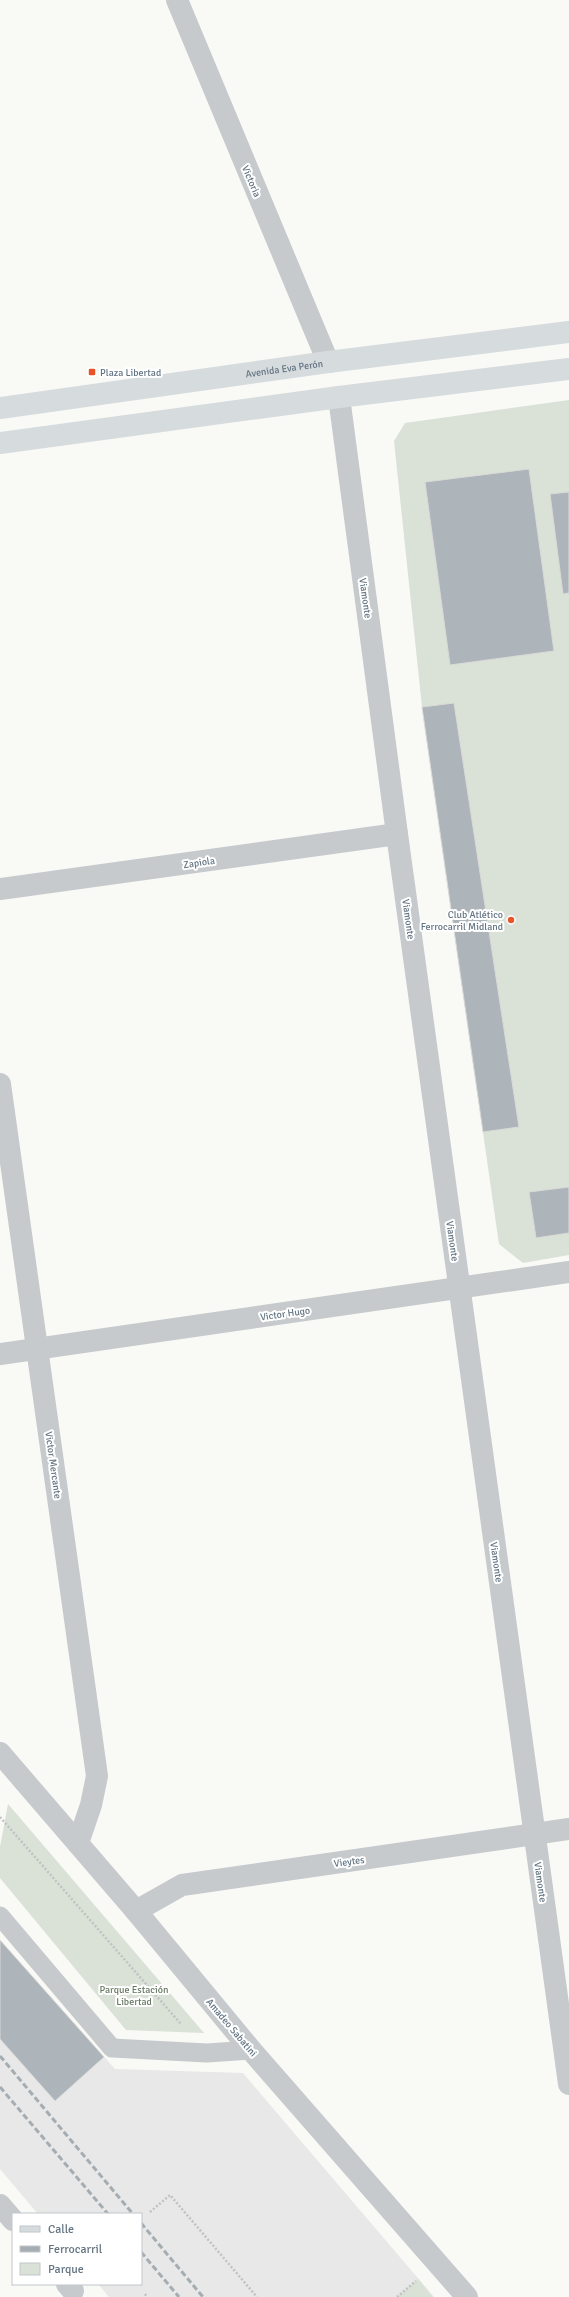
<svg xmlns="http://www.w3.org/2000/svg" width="569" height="2297" font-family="Signika,sans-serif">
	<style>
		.built { fill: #e7e8e7 }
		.green { fill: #dae1d7 }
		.building { fill: #adb5bb; stroke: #dadad8 }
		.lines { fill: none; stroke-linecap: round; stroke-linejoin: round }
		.path { stroke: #c0c2c4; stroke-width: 2.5; stroke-dasharray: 2 2; stroke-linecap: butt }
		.service { stroke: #c6cacd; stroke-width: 19 }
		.minor { stroke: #c6cacd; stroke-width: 22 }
		.primary { stroke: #d6dbde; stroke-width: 22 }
		.rail { stroke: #a6adb2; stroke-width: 3; stroke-dasharray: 6 3; stroke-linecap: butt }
		.poi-dot { fill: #e75428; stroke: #fff; stroke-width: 1.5 }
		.labels { text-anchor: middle; stroke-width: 4; stroke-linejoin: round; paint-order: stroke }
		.street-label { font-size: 10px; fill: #637482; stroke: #fff }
		.poi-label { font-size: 10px; fill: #637482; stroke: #fff; text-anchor: start }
		.park-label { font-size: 10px; fill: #667a62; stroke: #fff }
	</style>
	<rect width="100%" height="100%" fill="#f9f9f6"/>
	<polygon class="built" points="0,1940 115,2069 243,2073 434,2297 109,2297 98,2284 141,2284 141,2214 38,2214 0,2169"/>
	<g class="green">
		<polygon points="569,400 569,1255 523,1263 499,1244 422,707 394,441 405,423"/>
		<polygon points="8,1804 204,2033 126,2030 0,1878 0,1847"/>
		<polygon points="418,2279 433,2297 397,2297"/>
	</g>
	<g class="building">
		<polygon points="529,469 554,651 450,665 425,482"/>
		<polygon points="569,492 569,593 563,594 550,494"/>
		<polygon points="454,703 519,1127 483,1132 422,707"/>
		<polygon points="569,1187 569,1233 536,1238 529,1192"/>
		<polygon points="0,1940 104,2057 55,2101 0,2039"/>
	</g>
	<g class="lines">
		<g class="path">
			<polyline points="0,1817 181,2024"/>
			<polyline points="150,2212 170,2195 257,2297"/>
			<polyline points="145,2294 147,2297"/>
			<polyline points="397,2297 416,2281"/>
		</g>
		<polyline class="service" points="0,1916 112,2048 207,2053 251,2050"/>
		<g class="minor">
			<polyline points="177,0 328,362"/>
			<polyline points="339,397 397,834 569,2084"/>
			<polyline points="0,889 397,834"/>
			<polyline points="0,1084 97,1776 91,1805 78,1843"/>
			<polyline points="0,1354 569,1272"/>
			<polyline points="0,1753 136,1911 251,2050 467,2297"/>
			<polyline points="136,1911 182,1885 569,1829"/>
			<polyline points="0,2205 13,2220"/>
			<polyline points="67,2284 73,2291"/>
		</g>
		<g class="primary">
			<path id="s1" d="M0 408 328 362 569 332"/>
			<polyline points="0,443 339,397 569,369"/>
		</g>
		<g class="rail">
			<polyline points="0,2056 133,2214"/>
			<polyline points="0,2087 108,2214"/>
			<polyline points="141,2223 203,2297"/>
			<polyline points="141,2252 179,2297"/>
		</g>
	</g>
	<g class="poi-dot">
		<rect x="88" y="368" width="8" height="8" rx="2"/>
		<circle cx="511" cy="920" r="4"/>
	</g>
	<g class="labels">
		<g class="street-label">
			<text transform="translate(252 181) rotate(67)" y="4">Victoria</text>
			<text dy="4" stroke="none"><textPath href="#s1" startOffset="287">Avenida Eva Perón</textPath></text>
			<text transform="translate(366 598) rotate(82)" y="4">Viamonte</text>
			<text transform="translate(199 862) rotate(-8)" y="4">Zapiola</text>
			<text transform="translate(409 919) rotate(82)" y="4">Viamonte</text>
			<text transform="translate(453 1241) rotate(82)" y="4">Viamonte</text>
			<text transform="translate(285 1313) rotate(-8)" y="4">Victor Hugo</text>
			<text transform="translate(54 1465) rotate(82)" y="4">Victor Mercante</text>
			<text transform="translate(497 1562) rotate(82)" y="4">Viamonte</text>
			<text transform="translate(349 1861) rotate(-8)" y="4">Vieytes</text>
			<text transform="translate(541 1882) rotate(82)" y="4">Viamonte</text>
			<text transform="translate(232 2027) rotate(50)" y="4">Amadeo Sabatini</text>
		</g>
		<g class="poi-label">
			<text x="100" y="376">Plaza Libertad</text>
			<text x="503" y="918" text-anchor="end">Club Atlético<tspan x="503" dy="12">Ferrocarril Midland</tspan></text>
		</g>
		<g class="park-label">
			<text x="134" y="1993">Parque Estación<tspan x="134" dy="12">Libertad</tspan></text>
		</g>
	</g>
	<rect x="12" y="2213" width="130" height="72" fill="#ffffff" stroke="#c1c7cd"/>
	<rect x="20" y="2226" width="20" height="6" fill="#d6dbde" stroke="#c1c7cd"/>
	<text x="48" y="2233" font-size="12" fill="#637482">Calle</text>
	<rect x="20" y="2246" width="20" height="6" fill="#a6adb2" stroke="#c1c7cd"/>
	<text x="48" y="2253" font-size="12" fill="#637482">Ferrocarril</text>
	<rect x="20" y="2263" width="20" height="12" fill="#dae1d7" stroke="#c1c7cd"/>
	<text x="48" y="2273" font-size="12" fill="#637482">Parque</text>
</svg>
